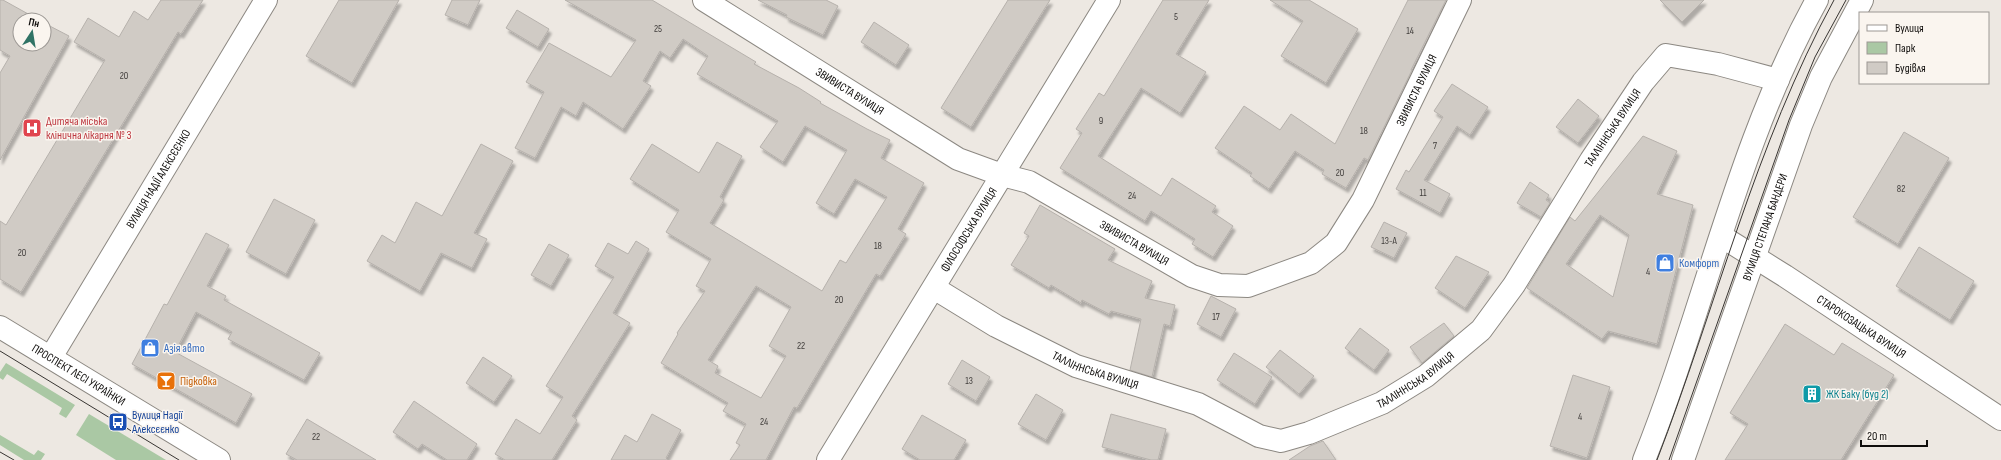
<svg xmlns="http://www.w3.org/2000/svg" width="2001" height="460" font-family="'Sofia Sans Condensed',sans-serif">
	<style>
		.green { fill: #aac8a4 }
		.building { fill: #d0cbc5; stroke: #b6b1ac; fill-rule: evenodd; filter: url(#shadow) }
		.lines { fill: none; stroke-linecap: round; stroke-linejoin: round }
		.street-casing { stroke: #8c8882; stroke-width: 24 }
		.secondary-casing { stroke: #8c8882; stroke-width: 24 }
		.primary-casing { stroke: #8c8882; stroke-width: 24 }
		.street { stroke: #fff; stroke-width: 22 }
		.secondary { stroke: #fff; stroke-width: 22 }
		.primary { stroke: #fff; stroke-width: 22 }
		.tram { stroke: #383532; stroke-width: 1 }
		.labels { text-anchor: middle; stroke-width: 3; stroke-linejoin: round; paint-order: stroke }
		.number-label { font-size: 10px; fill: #3f3c3a }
		.street-label { font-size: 12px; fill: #0f0d0b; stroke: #faf5ef }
		.health-label { font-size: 12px; fill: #be3a42; stroke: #faf5ef; text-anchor: start }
		.shop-label { font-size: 12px; fill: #366cbe; stroke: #faf5ef; text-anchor: start }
		.food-label { font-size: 12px; fill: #c56008; stroke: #faf5ef; text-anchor: start }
		.culture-label { font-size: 12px; fill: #0d838f; stroke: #faf5ef; text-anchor: start }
		.transit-label { font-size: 12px; fill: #164399; stroke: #faf5ef; text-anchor: start }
	</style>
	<defs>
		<filter id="shadow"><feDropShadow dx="2.5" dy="4.5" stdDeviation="1" flood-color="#0004"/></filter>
	</defs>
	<rect width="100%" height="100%" fill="#ede8e2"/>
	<g class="green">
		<polygon points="6,363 75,405 66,418 59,414 62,408 7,374 3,380 0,378 0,372"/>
		<polygon points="89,414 166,460 116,460 76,435"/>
		<polygon points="0,435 34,455 38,450 45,454 41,460 24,460 0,445"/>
	</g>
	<g class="building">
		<polygon points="0,0 3,0 39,20 20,20 20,44 44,44 44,23 69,36 0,160 0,73 10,56 0,50"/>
		<polygon points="161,0 203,0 181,34 178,32 21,292 0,279 0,221 6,225 105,60 74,42 88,18 119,37 134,11 148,20"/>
		<polygon points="339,0 399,0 352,83 306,56"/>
		<polygon points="452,0 480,0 468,25 445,15"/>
		<path d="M565 0H652L756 62 754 64 799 88 821 102 820 103 867 129 890 140 881 158 924 183 898 229 906 234 880 276 876 274 797 408 794 407 766 460H730L740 445 736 443 746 424 723 411 728 403 661 363 678 334 677 333 705 291 696 286 711 259 666 232 679 210 630 179 652 144 699 173 717 142 742 156 720 197 724 200 710 223 822 291 840 260 846 263 887 197 855 179 834 214 816 203 847 150 805 126 783 162 760 147 778 121 697 74 708 56 683 39 670 58 660 51 643 81 651 86 623 129 583 102 576 116 561 107 535 158 515 148 544 92 526 82 549 43 611 77 636 40ZM756 286 791 307 769 346 786 356 761 398 715 373 718 366 708 360Z"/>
		<polygon points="758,0 826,0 838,6 823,35 786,17 787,15"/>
		<polygon points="1008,0 1050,0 971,127 941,108"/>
		<polygon points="1163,0 1209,0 1176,54 1206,72 1180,113 1141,88 1098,156 1161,196 1172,178 1216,206 1212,212 1233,226 1213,257 1192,244 1195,239 1151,211 1145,221 1060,168 1082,133 1076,129 1099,93 1104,96"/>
		<polygon points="1270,0 1309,0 1358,29 1326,83 1281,56 1303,21"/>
		<polygon points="1408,0 1446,0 1411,70 1412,70 1368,160 1364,158 1346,188 1322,174 1324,170 1295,151 1269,189 1250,176 1252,173 1215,148 1244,106 1280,130 1291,114 1335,144"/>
		<polygon points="1660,0 1704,0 1682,22"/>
		<polygon points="517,10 549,29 538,47 506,28"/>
		<polygon points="874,22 909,45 896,65 861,42"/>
		<polygon points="1452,84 1488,107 1470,135 1457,126 1424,180 1450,194 1440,213 1396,189 1406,170 1409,172 1443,117 1434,111"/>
		<polygon points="1578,99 1599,116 1578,143 1556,127"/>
		<polygon points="1904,132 1949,158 1898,244 1853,217"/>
		<path d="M1643 136 1677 151 1657 194 1693 205 1657 344 1608 331 1602 339 1527 288 1570 217 1575 221ZM1600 215 1629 235 1613 297 1566 264Z"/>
		<polygon points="481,144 513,161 474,233 487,239 472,268 441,253 420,291 367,261 382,235 395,243 416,202 442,216"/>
		<polygon points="1530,182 1549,195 1546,200 1550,203 1541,217 1517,203"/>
		<polygon points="274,199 315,220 286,274 246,252"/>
		<polygon points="1040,205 1115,249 1108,260 1152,281 1145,298 1175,305 1170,326 1164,324 1152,377 1130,370 1141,319 1111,311 1109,314 1082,300 1081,303 1051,285 1049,288 1011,265 1029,236 1024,233"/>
		<polygon points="1384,222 1407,233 1394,258 1371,247"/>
		<polygon points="206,233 229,245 207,286 226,296 224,300 320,353 304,380 228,339 232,332 196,312 175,352 252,394 236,423 132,364 164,304 167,305"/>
		<polygon points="636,241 649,249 613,313 630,323 572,416 577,420 552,460 505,460 495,454 516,419 540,434 563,397 546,386 614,277 595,266 608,243 628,254"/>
		<polygon points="549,244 569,255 551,286 531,275"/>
		<polygon points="1919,247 1974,281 1950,320 1896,286"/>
		<polygon points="1456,256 1489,272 1465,308 1435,288"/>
		<polygon points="1211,296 1236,309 1221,337 1197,324"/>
		<polygon points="1444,323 1454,336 1422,363 1410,347"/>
		<polygon points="1785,324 1834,355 1842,343 1894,375 1841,460 1725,460 1748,424 1730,413"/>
		<polygon points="1360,328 1389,350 1374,370 1345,348"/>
		<polygon points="1280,350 1314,376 1299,394 1266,367"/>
		<polygon points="1234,353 1272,377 1255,404 1217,380"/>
		<polygon points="483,357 512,376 494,402 466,383"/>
		<polygon points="962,360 990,377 976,401 948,384"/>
		<polygon points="1573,375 1610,387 1587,458 1550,446"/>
		<polygon points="1036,394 1063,410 1046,440 1018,424"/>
		<polygon points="414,401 477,444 467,460 447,460 422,444 418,449 393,432"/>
		<polygon points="652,414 681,430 666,458 668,460 611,460 625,435 637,442"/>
		<polygon points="1111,414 1166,429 1158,460 1151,460 1102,447"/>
		<polygon points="922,415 966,440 954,460 920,460 902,449"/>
		<polygon points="307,419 376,460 297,460 286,454"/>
		<polygon points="1323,441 1336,460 1289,460 1310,446"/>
	</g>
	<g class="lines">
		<g class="street-casing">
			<g id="street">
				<path id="s1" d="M704 0 958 159 1002 175 1029 182 1192 276 1219 285 1248 286 1311 263 1336 243 1363 200 1460 0"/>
				<path id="s2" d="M934 288 996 326 1076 366 1198 404 1259 436 1281 441 1309 433 1382 403 1426 376 1481 330 1514 285 1591 160 1643 82 1666 55 1718 64 1778 80"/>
				<path id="s3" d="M51 357 266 0"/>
				<path id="s4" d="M828 460 1109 0"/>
			</g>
		</g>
		<g class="secondary-casing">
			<g id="secondary">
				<path id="s5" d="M1721 236 1785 276 2001 419"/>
			</g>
		</g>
		<g class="primary-casing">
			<g id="primary">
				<path id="s6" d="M0 327 219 460"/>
				<path d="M1644 460C1705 308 1737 144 1817 0"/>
				<path id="s7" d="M1683 460 1801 125 1821 77 1862 0"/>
			</g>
		</g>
		<use href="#street" class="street"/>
		<use href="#secondary" class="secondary"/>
		<use href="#primary" class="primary"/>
		<g class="tram">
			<polyline points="0,351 179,460"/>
			<polyline points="0,452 14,460"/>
			<path d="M1657 460C1716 307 1755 145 1834 0"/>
			<polyline points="1669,460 1789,120 1815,57 1846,0"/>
		</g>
	</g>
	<defs>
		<g id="hospital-square" transform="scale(1)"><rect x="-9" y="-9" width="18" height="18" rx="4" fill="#e0444e" stroke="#faf5ef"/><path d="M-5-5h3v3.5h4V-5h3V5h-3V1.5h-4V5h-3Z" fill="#fff"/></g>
		<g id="shop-square" transform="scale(1)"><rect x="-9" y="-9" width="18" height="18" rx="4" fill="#3f7fe0" stroke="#faf5ef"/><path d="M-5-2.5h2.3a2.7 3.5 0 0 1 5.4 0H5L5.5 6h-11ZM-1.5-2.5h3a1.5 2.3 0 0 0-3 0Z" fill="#fff"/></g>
		<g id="bar-square" transform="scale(1)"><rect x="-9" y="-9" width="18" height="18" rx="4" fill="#e8710a" stroke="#faf5ef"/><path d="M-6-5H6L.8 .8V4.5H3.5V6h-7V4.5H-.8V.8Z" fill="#fff"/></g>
		<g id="building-square" transform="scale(1)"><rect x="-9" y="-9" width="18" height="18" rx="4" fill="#0f9aa8" stroke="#faf5ef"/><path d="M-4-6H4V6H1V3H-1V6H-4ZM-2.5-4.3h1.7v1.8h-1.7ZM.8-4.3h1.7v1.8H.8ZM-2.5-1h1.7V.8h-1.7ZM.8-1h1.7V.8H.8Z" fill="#fff"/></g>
		<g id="bus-square" transform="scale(1)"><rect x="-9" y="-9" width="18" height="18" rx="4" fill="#1a4fb4" stroke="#faf5ef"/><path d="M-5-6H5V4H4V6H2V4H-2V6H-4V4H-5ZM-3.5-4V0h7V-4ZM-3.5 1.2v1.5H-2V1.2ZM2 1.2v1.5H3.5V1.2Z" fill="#fff"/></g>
	</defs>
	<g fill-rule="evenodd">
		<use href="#hospital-square" x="32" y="128"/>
		<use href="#shop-square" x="1665" y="263"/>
		<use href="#shop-square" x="150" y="348"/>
		<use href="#bar-square" x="166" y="381"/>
		<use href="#building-square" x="1812" y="394"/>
		<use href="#bus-square" x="118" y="422"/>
	</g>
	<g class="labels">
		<g class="number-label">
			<text x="1176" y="20">5</text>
			<text x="658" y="32">25</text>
			<text x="1410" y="34">14</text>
			<text x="124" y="79">20</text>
			<text x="1101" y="124">9</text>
			<text x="1364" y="134">18</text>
			<text x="1435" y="149">7</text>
			<text x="1340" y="176">20</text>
			<text x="1901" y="192">82</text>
			<text x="1423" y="196">11</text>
			<text x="1132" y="199">24</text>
			<text x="1389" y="244">13-А</text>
			<text x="878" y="249">18</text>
			<text x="22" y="256">20</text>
			<text x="1648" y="275">4</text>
			<text x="839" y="303">20</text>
			<text x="1216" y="320">17</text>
			<text x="801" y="349">22</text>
			<text x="969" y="384">13</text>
			<text x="1580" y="420">4</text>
			<text x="764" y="425">24</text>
			<text x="316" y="440">22</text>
		</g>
		<g class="street-label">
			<text dy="4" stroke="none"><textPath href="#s1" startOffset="892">ЗВИВИСТА ВУЛИЦЯ</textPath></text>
			<text dy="4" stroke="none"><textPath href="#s1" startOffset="172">ЗВИВИСТА ВУЛИЦЯ</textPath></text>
			<text dy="4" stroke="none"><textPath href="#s2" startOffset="854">ТАЛЛІННСЬКА ВУЛИЦЯ</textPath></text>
			<text dy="4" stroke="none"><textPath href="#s3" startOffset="208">ВУЛИЦЯ НАДІЇ АЛЕКСЄЄНКО</textPath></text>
			<text dy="4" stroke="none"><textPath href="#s7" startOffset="247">ВУЛИЦЯ СТЕПАНА БАНДЕРИ</textPath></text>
			<text dy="4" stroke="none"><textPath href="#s4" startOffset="270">ФІЛОСОФСЬКА ВУЛИЦЯ</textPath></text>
			<text dy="4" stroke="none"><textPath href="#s1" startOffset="496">ЗВИВИСТА ВУЛИЦЯ</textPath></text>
			<text dy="4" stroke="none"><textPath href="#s5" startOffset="167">СТАРОКОЗАЦЬКА ВУЛИЦЯ</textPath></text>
			<text dy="4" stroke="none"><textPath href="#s2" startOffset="182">ТАЛЛІННСЬКА ВУЛИЦЯ</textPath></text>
			<text dy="4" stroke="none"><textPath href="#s6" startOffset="92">ПРОСПЕКТ ЛЕСІ УКРАЇНКИ</textPath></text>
			<text dy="4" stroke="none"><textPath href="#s2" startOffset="530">ТАЛЛІННСЬКА ВУЛИЦЯ</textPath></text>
		</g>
		<g class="health-label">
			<text x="46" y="125">Дитяча міська<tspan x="46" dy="14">клінична лікарня № 3</tspan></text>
		</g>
		<g class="shop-label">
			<text x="1679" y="267">Комфорт</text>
			<text x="164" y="352">Азія авто</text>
		</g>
		<g class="food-label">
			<text x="180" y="385">Підковка</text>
		</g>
		<g class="culture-label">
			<text x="1826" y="398">ЖК Баку (буд 2)</text>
		</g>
		<g class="transit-label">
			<text x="132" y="419">Вулиця Надії<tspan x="132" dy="14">Алексєєнко</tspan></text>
		</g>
	</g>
	<rect x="1859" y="12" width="130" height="72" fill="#faf5ef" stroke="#9c9894"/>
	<rect x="1867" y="25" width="20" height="6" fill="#ffffff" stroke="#9c9894"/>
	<text x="1895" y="32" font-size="12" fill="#0f0d0b">Вулиця</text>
	<rect x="1867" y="42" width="20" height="12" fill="#aac8a4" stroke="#9c9894"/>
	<text x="1895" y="52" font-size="12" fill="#0f0d0b">Парк</text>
	<rect x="1867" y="62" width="20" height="12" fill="#d0cbc5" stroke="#9c9894"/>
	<text x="1895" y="72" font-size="12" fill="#0f0d0b">Будівля</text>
	<g transform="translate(32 32) rotate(12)"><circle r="19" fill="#faf5ef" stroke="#9c9894"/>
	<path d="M0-3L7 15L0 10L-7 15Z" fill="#307365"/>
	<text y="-6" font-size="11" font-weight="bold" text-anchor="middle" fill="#0f0d0b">Пн</text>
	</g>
	<path d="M1861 440v6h66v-6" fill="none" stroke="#0f0d0b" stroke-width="2"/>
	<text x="1867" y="440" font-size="12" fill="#0f0d0b" stroke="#faf5ef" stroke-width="3" paint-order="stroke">20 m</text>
</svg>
